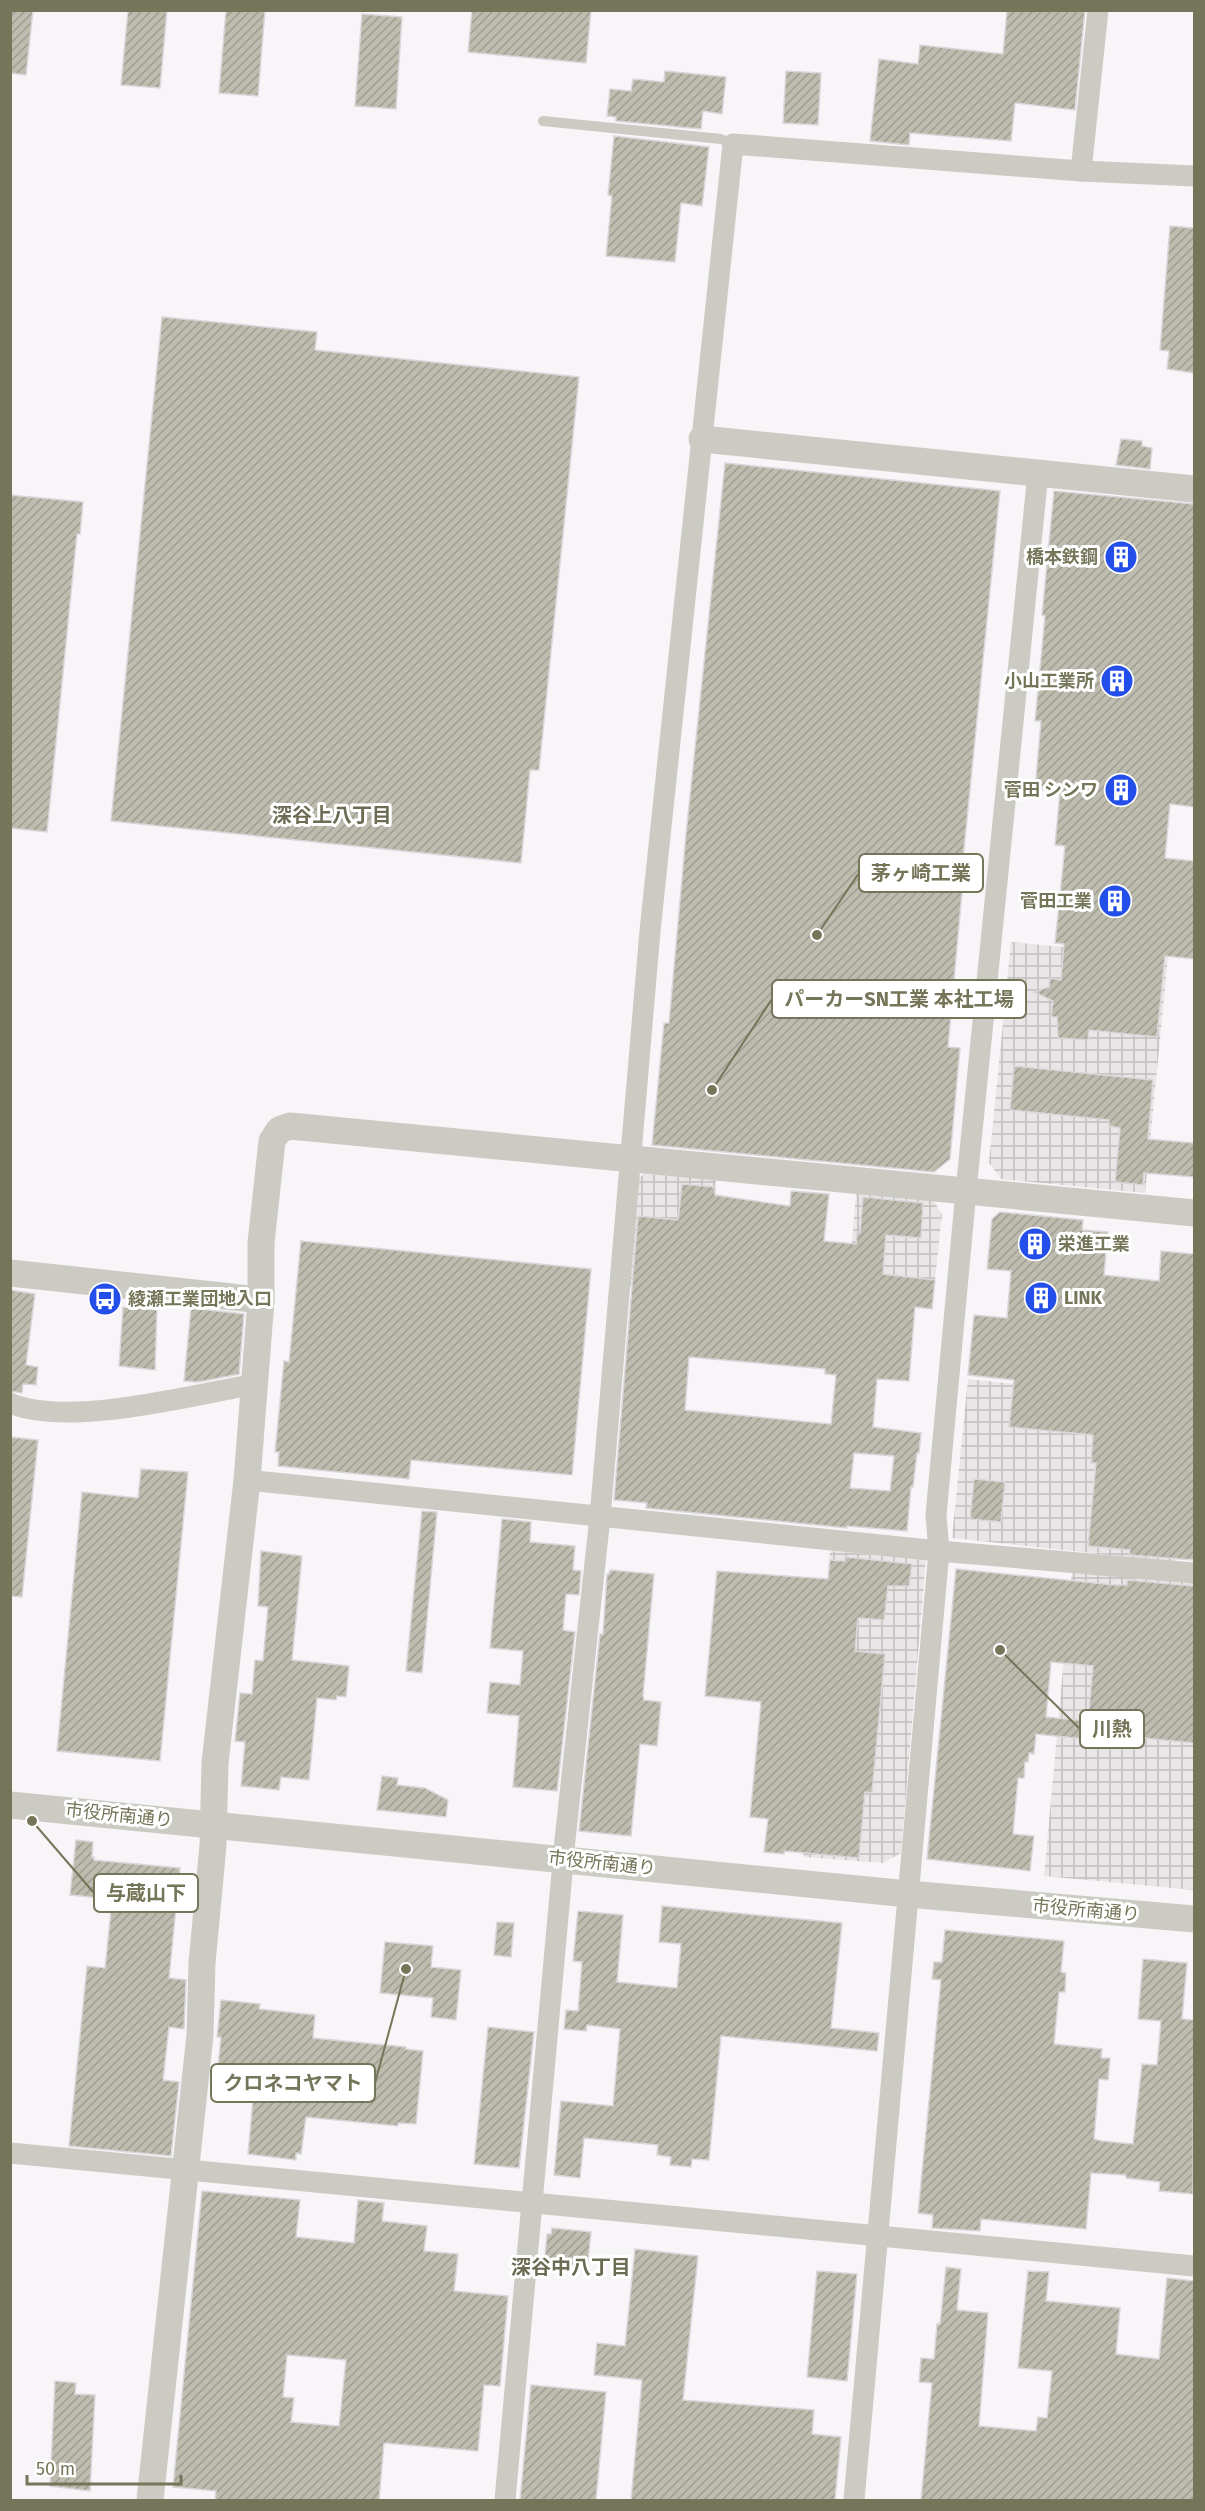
<svg xmlns="http://www.w3.org/2000/svg" width="1205" height="2511" font-family="'Fira Sans','Noto Sans JP',sans-serif">
	<style>
		.industrial { fill: url(#industrial-grid) }
		.building { fill: url(#building-hatch); stroke: #d9d7da; stroke-width: 1.5; fill-rule: evenodd }
		.lines { fill: none; stroke-linecap: round; stroke-linejoin: round }
		.service { stroke: #cbcbc3; stroke-width: 10 }
		.minor { stroke: #cbcbc3; stroke-width: 21 }
		.tertiary { stroke: #cbcbc3; stroke-width: 27 }
		.labels { text-anchor: middle; stroke-width: 6; stroke-linejoin: round; paint-order: stroke }
		.poi-label { font-size: 18px; font-weight: bold; fill: #757559; stroke: #fff; text-anchor: end }
		.street-label { font-size: 18px; fill: #757559; stroke: #fff }
		.neighbourhood-label { font-size: 20px; font-weight: bold; fill: #6c6c54; stroke: #fff }
		.leader { fill: none; stroke: #757559; stroke-width: 2 }
		.callout-dot { fill: #757559; stroke: #fff; stroke-width: 2 }
		.callout { fill: #fff; stroke: #757559; stroke-width: 2 }
		.callout-label { font-size: 20px; text-anchor: middle; font-weight: bold; fill: #757559 }
	</style>
	<defs>
		<pattern id="industrial-grid" width="8" height="8" patternUnits="userSpaceOnUse" patternTransform="scale(1.5)"><rect width="8" height="8" fill="#e8e6e6"/><path d="M0 4h8M4 0v8" fill="none" stroke="#c1bfbd"/></pattern>
		<pattern id="building-hatch" width="6" height="6" patternUnits="userSpaceOnUse" patternTransform="scale(1.5)"><rect width="6" height="6" fill="#bdbcaf"/><path d="M-1 1l2-2M0 6l6-6M5 7l2-2" fill="none" stroke="#9e9d91"/></pattern>
	</defs>
	<rect width="100%" height="100%" fill="#f7f5f8"/>
	<g class="industrial">
		<polygon points="1011,942 1168,957 1145,1193 1001,1179 989,1163"/>
		<polygon points="644,1174 716,1180 705,1290 633,1287 625,1283 635,1181"/>
		<polygon points="856,1194 933,1200 942,1214 932,1309 847,1301"/>
		<polygon points="968,1379 1191,1402 1175,1562 952,1538"/>
		<polygon points="830,1551 926,1559 901,1853 883,1863 803,1857"/>
		<polygon points="1072,1571 1194,1582 1194,1890 1044,1876"/>
	</g>
	<g class="building">
		<polygon points="10,10 33,10 26,75 10,73"/>
		<polygon points="128,10 167,10 160,88 121,85"/>
		<polygon points="226,10 265,10 258,96 219,93"/>
		<polygon points="472,10 591,10 586,63 468,52"/>
		<polygon points="1007,10 1085,10 1075,110 1015,103 1011,141 910,133 909,145 870,141 879,59 918,64 920,45 1003,54"/>
		<polygon points="362,14 402,17 396,109 355,106"/>
		<polygon points="665,71 726,77 722,114 703,111 701,129 616,121 616,117 607,116 610,89 631,91 633,79 664,82"/>
		<polygon points="786,71 821,73 818,125 783,123"/>
		<polygon points="614,136 709,147 702,206 681,203 675,262 606,256 612,196 608,195"/>
		<polygon points="1170,226 1194,228 1194,373 1167,369 1169,351 1160,350"/>
		<polygon points="162,317 317,332 315,350 579,377 539,770 530,770 521,863 111,821"/>
		<polygon points="1121,439 1142,441 1142,446 1152,448 1150,469 1116,465"/>
		<polygon points="725,463 1000,491 963,859 965,859 948,1047 960,1048 950,1159 934,1172 652,1145 664,1023 669,1023 686,834"/>
		<polygon points="1054,491 1194,504 1194,807 1170,804 1165,858 1194,861 1194,959 1165,956 1157,1037 1089,1030 1088,1040 1058,1038 1057,1017 1051,1017 1053,1001 1034,992 1049,987 1050,978 1061,980 1064,944 1055,943 1065,846 1055,845 1060,792 1035,789 1041,721 1035,721 1045,616 1042,615"/>
		<polygon points="10,495 83,502 80,534 77,534 47,832 10,828"/>
		<polygon points="1014,1066 1153,1080 1148,1139 1194,1143 1194,1177 1144,1173 1143,1185 1115,1182 1120,1128 1109,1126 1109,1120 1010,1110"/>
		<path d="M682 1184 715 1187V1195L790 1206 791 1191 829 1194 824 1241 856 1244 857 1233H860L863 1197 923 1203 921 1238 886 1235 883 1274 935 1280 932 1309 915 1307 909 1381 877 1379 873 1427 921 1433 919 1453H917L913 1487H911L907 1531 847 1526V1528L646 1508 647 1503 614 1500 638 1216 678 1220ZM689 1357 825 1369V1374L836 1375 831 1424 685 1410ZM854 1453 894 1456 890 1491 850 1488Z"/>
		<polygon points="1000,1212 1083,1220 1082,1230 1108,1232 1104,1275 1159,1281 1161,1251 1194,1254 1194,1560 1129,1555 1130,1550 1088,1546 1096,1463 1091,1463 1093,1435 1009,1427 1014,1380 968,1375 974,1315 1007,1318 1011,1271 987,1269 992,1219"/>
		<polygon points="301,1241 591,1269 572,1475 411,1460 409,1479 278,1466 279,1452 275,1452 284,1361 289,1362"/>
		<polygon points="10,1290 35,1294 26,1365 38,1367 36,1385 23,1384 22,1393 10,1391"/>
		<polygon points="123,1307 157,1308 155,1370 119,1366"/>
		<polygon points="191,1308 244,1314 239,1374 198,1382 184,1381"/>
		<polygon points="10,1437 38,1440 22,1597 10,1596"/>
		<polygon points="141,1469 188,1472 160,1761 57,1751 82,1492 138,1498"/>
		<polygon points="974,1479 1005,1482 1001,1522 970,1519"/>
		<polygon points="422,1511 437,1512 422,1673 406,1671"/>
		<polygon points="502,1519 531,1522 530,1542 575,1546 573,1570 581,1571 579,1595 566,1594 563,1630 575,1632 557,1791 513,1787 519,1716 487,1713 490,1682 520,1685 523,1651 490,1648"/>
		<polygon points="261,1551 302,1556 292,1660 349,1666 346,1697 337,1696 336,1700 317,1698 309,1780 281,1777 279,1790 241,1786 245,1742 235,1741 240,1693 252,1694 255,1660 263,1661 268,1607 258,1606"/>
		<polygon points="845,1557 912,1564 909,1586 888,1586 884,1620 858,1618 855,1651 885,1654 872,1793 865,1792 859,1858 784,1851 784,1854 764,1852 768,1819 750,1817 761,1702 705,1696 717,1571 828,1579 830,1560 845,1561"/>
		<path d="M956 1569 1115 1585H1127V1580L1194 1586V1743L1144 1738 1143 1745 1036 1734 1034 1754 1029 1753 1028 1762H1025L1024 1778H1018L1013 1834 1034 1836 1030 1871 927 1859ZM1051 1662 1093 1666 1088 1721 1046 1717Z"/>
		<polygon points="610,1570 654,1574 643,1696 644,1700 661,1702 657,1746 640,1744 631,1836 579,1831 600,1634 603,1634 607,1574 609,1574"/>
		<polygon points="382,1776 398,1778 397,1785 425,1788 448,1800 446,1817 377,1810"/>
		<polygon points="76,1840 93,1842 92,1857 94,1857 94,1860 180,1868 169,1978 186,1980 184,2029 169,2027 163,2080 179,2082 171,2156 69,2146 87,1966 105,1968 111,1911 111,1899 70,1895"/>
		<polygon points="662,1906 842,1923 831,2028 879,2033 877,2051 721,2036 709,2160 692,2159 691,2167 670,2165 671,2157 657,2155 658,2145 584,2138 580,2178 554,2175 561,2101 613,2106 620,2029 587,2025 586,2031 564,2029 566,2010 578,2011 582,1962 573,1961 578,1911 623,1915 617,1982 677,1988 681,1944 659,1942"/>
		<polygon points="497,1922 514,1923 511,1957 494,1955"/>
		<polygon points="945,1930 1064,1941 1061,1972 1066,1973 1065,1992 1059,1992 1054,2044 1102,2049 1101,2058 1110,2058 1108,2080 1099,2079 1094,2139 1102,2141 1133,2144 1142,2064 1157,2065 1161,2021 1138,2019 1143,1959 1187,1963 1182,2019 1194,2020 1193,2194 1159,2191 1160,2182 1126,2178 1126,2175 1091,2173 1086,2229 981,2219 980,2231 932,2228 933,2215 918,2213 941,1980 932,1979 934,1962 942,1962"/>
		<polygon points="385,1942 433,1946 431,1967 461,1970 456,2020 431,2017 433,1998 380,1993"/>
		<polygon points="221,2000 260,2004 259,2009 315,2015 313,2038 406,2047 406,2049 423,2051 416,2124 398,2123 398,2126 306,2117 301,2154 296,2153 296,2160 248,2154 253,2099 215,2096 221,2037 217,2037"/>
		<polygon points="488,2027 534,2032 519,2168 474,2164"/>
		<path d="M202 2191 300 2200 296 2237 354 2243 358 2200 384 2203 382 2221 427 2226 424 2251 458 2254 454 2291 508 2296 500 2386 484 2385 478 2451 384 2443 379 2500H215L216 2491 173 2487ZM287 2355 346 2360 339 2426 291 2422 294 2398 283 2397Z"/>
		<polygon points="552,2228 591,2232 587,2271 548,2267 549,2256 545,2256 547,2234 551,2234"/>
		<polygon points="635,2249 698,2256 683,2400 814,2410 812,2434 841,2437 835,2500 631,2500 642,2380 594,2375 597,2343 625,2346"/>
		<polygon points="946,2267 961,2269 957,2310 988,2313 979,2426 1036,2431 1038,2417 1047,2418 1052,2371 1018,2368 1028,2271 1049,2272 1046,2301 1120,2308 1116,2354 1159,2359 1167,2278 1194,2281 1194,2500 921,2500 932,2383 919,2382 921,2358 934,2359 937,2324 940,2324"/>
		<polygon points="817,2271 857,2274 847,2381 807,2377"/>
		<polygon points="55,2381 76,2383 75,2394 95,2395 90,2491 50,2486"/>
		<polygon points="531,2385 606,2392 596,2500 520,2500"/>
	</g>
	<g class="lines">
		<polyline class="service" points="543,121 721,139 733,144"/>
		<g class="minor">
			<polyline points="1081,171 1098,10"/>
			<path d="M10 1403C67 1428 193 1395 255 1384"/>
			<polyline points="247,1480 939,1551 1194,1573"/>
			<polyline points="10,2153 1194,2266"/>
			<polyline points="505,2500 565,1840 600,1517 650,931 733,144 1081,171 1194,176"/>
			<polyline points="854,2500 939,1551 936,1515 966,1191 1038,473"/>
		</g>
		<g class="tertiary">
			<polyline points="702,439 1194,489"/>
			<polyline points="10,1273 261,1300"/>
			<polyline points="10,1805 908,1894 1194,1919"/>
			<polyline points="150,2500 200,2035 202,1963 213,1845 215,1763 247,1480 261,1300 261,1243 272,1141 279,1130 290,1126 1194,1213"/>
		</g>
	</g>
	<defs>
		<g id="building-disc" transform="scale(1.725)"><circle r="9.5" fill="#244ee9" stroke="#fff"/><path d="M-4-6H4V6H1V3H-1V6H-4ZM-2.5-4.3h1.7v1.8h-1.7ZM.8-4.3h1.7v1.8H.8ZM-2.5-1h1.7V.8h-1.7ZM.8-1h1.7V.8H.8Z" fill="#fff"/></g>
		<g id="bus-disc" transform="scale(1.725)"><circle r="9.5" fill="#244ee9" stroke="#fff"/><path d="M-5-6H5V4H4V6H2V4H-2V6H-4V4H-5ZM-3.5-4V0h7V-4ZM-3.5 1.2v1.5H-2V1.2ZM2 1.2v1.5H3.5V1.2Z" fill="#fff"/></g>
	</defs>
	<g fill-rule="evenodd">
		<use href="#building-disc" x="1121" y="557"/>
		<use href="#building-disc" x="1117" y="681"/>
		<use href="#building-disc" x="1121" y="790"/>
		<use href="#building-disc" x="1115" y="901"/>
		<use href="#building-disc" x="1035" y="1244"/>
		<use href="#building-disc" x="1041" y="1298"/>
		<use href="#bus-disc" x="105" y="1299"/>
	</g>
	<g class="labels">
		<g class="poi-label">
			<text x="1098" y="563">橋本鉄鋼</text>
			<text x="1094" y="687">小山工業所</text>
			<text x="1098" y="796">菅田 シンワ</text>
			<text x="1092" y="907">菅田工業</text>
			<text x="1058" y="1250" text-anchor="start">栄進工業</text>
			<text x="1064" y="1304" text-anchor="start">LINK</text>
			<text x="128" y="1305" text-anchor="start">綾瀬工業団地入口</text>
		</g>
		<g class="street-label">
			<text transform="translate(119 1815) rotate(6)" y="6">市役所南通り</text>
			<text transform="translate(602 1863) rotate(6)" y="6">市役所南通り</text>
			<text transform="translate(1086 1910) rotate(5)" y="6">市役所南通り</text>
		</g>
		<g class="neighbourhood-label">
			<text x="332" y="822">深谷上八丁目</text>
			<text x="571" y="2274">深谷中八丁目</text>
		</g>
	</g>
	<path class="leader" d="M817 935L859 873M712 1090L772 999M1000 1650L1080 1729M32 1821L94 1893M406 1969L375 2083"/>
	<g class="callout-dot">
		<circle cx="817" cy="935" r="6"/>
		<circle cx="712" cy="1090" r="6"/>
		<circle cx="1000" cy="1650" r="6"/>
		<circle cx="32" cy="1821" r="6"/>
		<circle cx="406" cy="1969" r="6"/>
	</g>
	<g class="callout">
		<rect x="859" y="854" width="124" height="38" rx="6"/>
		<rect x="772" y="980" width="254" height="38" rx="6"/>
		<rect x="1080" y="1710" width="64" height="38" rx="6"/>
		<rect x="94" y="1874" width="104" height="38" rx="6"/>
		<rect x="211" y="2064" width="164" height="38" rx="6"/>
	</g>
	<g class="callout-label">
		<text x="921" y="880">茅ヶ崎工業</text>
		<text x="899" y="1006">パーカーSN工業 本社工場</text>
		<text x="1112" y="1736">川熱</text>
		<text x="146" y="1900">与蔵山下</text>
		<text x="293" y="2090">クロネコヤマト</text>
	</g>
	<rect width="1205" height="2511" fill="none" stroke="#757559" stroke-width="24"/>
	<path d="M27 2475v9h154v-9" fill="none" stroke="#757559" stroke-width="3"/>
	<text x="36" y="2475" font-size="18" fill="#757559" stroke="#ffffff" stroke-width="4.5" paint-order="stroke">50 m</text>
</svg>
